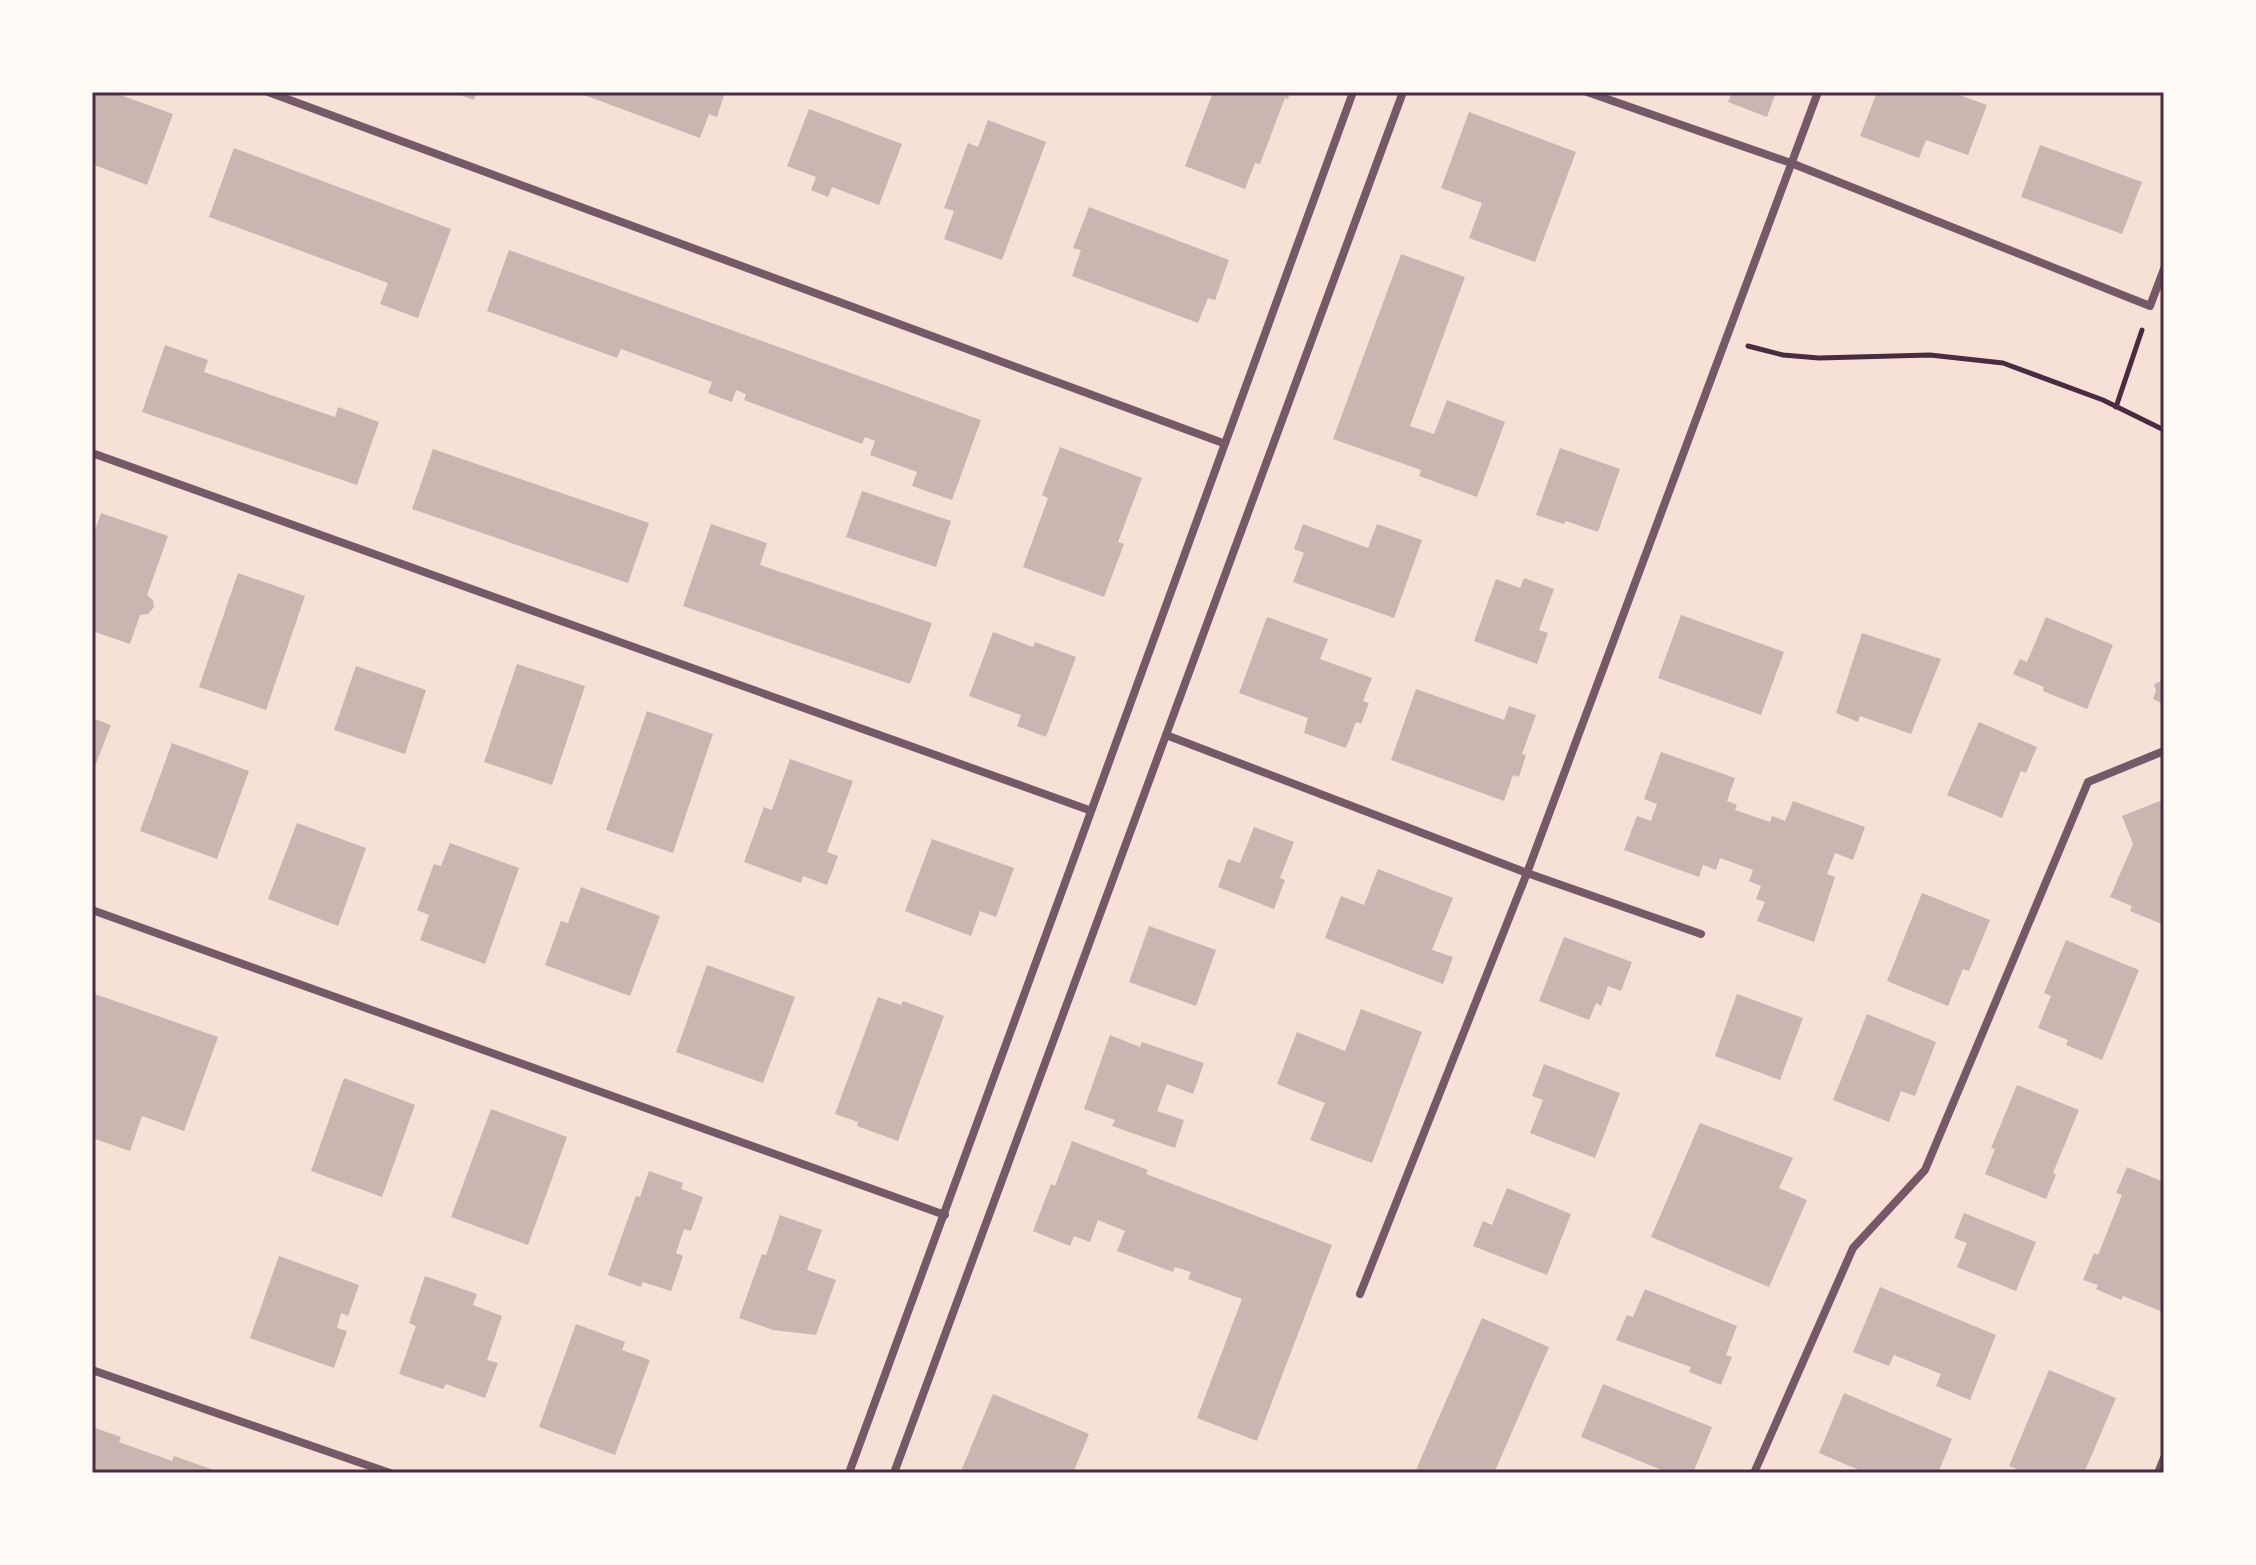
<svg xmlns="http://www.w3.org/2000/svg" width="2256" height="1565" font-family="'Fira Sans',sans-serif">
	<style>
		.building { fill: #ccb4b1 }
		.lines { fill: none; stroke-linecap: round; stroke-linejoin: round }
		.path { stroke: #4a2c40; stroke-width: 5 }
		.minor { stroke: #755966; stroke-width: 8 }
		.neatline { fill: none; stroke: #4a2c40; stroke-width: 3 }
	</style>
	<rect width="100%" height="100%" fill="#f7e1d7"/>
	<g class="building">
		<polygon points="92,92 112,92 173,114 147,185 92,164"/>
		<polygon points="452,92 477,92 474,100"/>
		<polygon points="576,92 725,92 717,117 709,114 700,138"/>
		<polygon points="1213,92 1290,92 1288,99 1285,98 1260,164 1255,163 1245,189 1185,166"/>
		<polygon points="1732,92 1776,92 1767,117 1728,102"/>
		<polygon points="1877,92 1951,92 1987,105 1968,155 1926,140 1919,158 1860,136"/>
		<polygon points="809,109 902,144 879,205 832,187 828,197 811,190 816,177 787,166"/>
		<polygon points="1469,112 1576,152 1535,262 1469,238 1482,203 1441,188"/>
		<polygon points="988,120 1046,142 1002,260 944,239 954,211 944,208 968,143 978,147"/>
		<polygon points="2040,145 2142,182 2122,234 2021,197"/>
		<polygon points="234,148 451,229 418,318 380,304 388,283 209,217"/>
		<polygon points="1089,207 1229,260 1215,300 1208,298 1198,323 1072,276 1081,250 1073,248"/>
		<polygon points="509,250 981,420 952,500 912,486 917,472 870,455 875,441 865,437 862,444 744,400 746,394 736,390 732,402 708,393 712,382 621,349 617,358 487,311"/>
		<polygon points="1401,254 1465,277 1410,426 1434,434 1447,400 1505,422 1477,497 1419,476 1421,470 1333,439"/>
		<polygon points="165,345 208,360 204,372 335,417 338,407 379,422 357,485 142,412"/>
		<polygon points="1060,447 1142,478 1118,542 1124,544 1104,597 1023,567 1048,498 1042,495"/>
		<polygon points="1560,448 1620,469 1598,532 1566,521 1564,524 1536,515"/>
		<polygon points="433,449 649,523 628,583 412,509"/>
		<polygon points="862,491 951,521 936,567 846,537"/>
		<polygon points="101,513 168,536 147,595 153,600 154,607 148,614 140,615 130,644 92,631 92,539"/>
		<polygon points="711,524 767,543 760,565 932,623 910,684 683,606"/>
		<polygon points="1303,524 1368,548 1377,524 1422,540 1394,618 1293,582 1304,553 1294,549"/>
		<polygon points="238,573 305,596 266,710 199,687"/>
		<polygon points="1524,578 1554,589 1539,630 1548,633 1537,664 1474,641 1496,579 1520,588"/>
		<polygon points="1681,615 1784,652 1761,715 1658,678"/>
		<polygon points="1267,617 1328,639 1320,659 1372,678 1363,701 1369,703 1361,724 1356,722 1346,748 1304,733 1308,718 1239,693"/>
		<polygon points="2046,617 2113,645 2087,709 2043,691 2044,687 2013,674 2020,659 2027,662"/>
		<polygon points="993,632 1033,647 1035,642 1076,657 1046,737 1017,726 1021,715 969,696"/>
		<polygon points="1862,633 1941,659 1911,734 1860,716 1858,722 1836,713"/>
		<polygon points="517,664 585,686 552,785 484,762"/>
		<polygon points="356,666 426,690 405,754 334,730"/>
		<polygon points="2164,673 2164,704 2153,699 2156,691 2154,684 2161,681"/>
		<polygon points="1416,689 1504,720 1509,706 1536,715 1522,754 1526,755 1519,777 1513,775 1504,801 1391,760"/>
		<polygon points="647,711 713,734 673,853 606,830"/>
		<polygon points="92,718 111,725 92,774"/>
		<polygon points="1979,722 2037,747 2026,773 2021,771 2002,818 1947,795"/>
		<polygon points="172,743 249,771 217,859 140,831"/>
		<polygon points="1661,752 1735,778 1727,801 1737,805 1735,810 1770,822 1772,816 1785,821 1793,801 1865,827 1853,860 1835,853 1827,874 1835,877 1814,942 1757,921 1765,902 1756,899 1761,886 1749,881 1753,870 1720,858 1716,870 1703,865 1699,877 1624,850 1637,816 1651,821 1657,804 1644,799"/>
		<polygon points="790,759 853,781 827,852 838,856 827,885 803,876 801,883 744,862 764,807 772,810"/>
		<polygon points="2160,801 2164,809 2164,925 2130,911 2132,906 2110,897 2133,844 2122,816"/>
		<polygon points="297,823 366,848 338,926 268,899"/>
		<polygon points="1254,827 1294,842 1280,878 1285,880 1274,909 1218,887 1228,859 1240,863"/>
		<polygon points="932,839 1014,868 996,917 980,911 971,936 905,911"/>
		<polygon points="450,843 519,868 485,964 420,940 429,915 417,910 434,864 441,866"/>
		<polygon points="1378,869 1453,898 1432,950 1453,957 1443,984 1325,938 1341,896 1364,905"/>
		<polygon points="581,887 660,916 630,996 545,965 561,921 568,923"/>
		<polygon points="1922,893 1990,920 1969,971 1963,969 1948,1006 1887,981"/>
		<polygon points="1149,926 1216,950 1196,1006 1129,982"/>
		<polygon points="1564,937 1632,962 1621,991 1608,986 1601,1006 1596,1003 1589,1020 1539,1001"/>
		<polygon points="2066,940 2139,970 2102,1060 2066,1045 2068,1040 2038,1028 2051,996 2044,993"/>
		<polygon points="707,965 795,997 763,1083 676,1052"/>
		<polygon points="92,993 218,1037 184,1131 142,1116 130,1151 92,1138"/>
		<polygon points="1737,994 1803,1018 1780,1080 1715,1056"/>
		<polygon points="878,997 901,1005 903,1001 944,1016 898,1141 857,1126 858,1122 835,1114"/>
		<polygon points="1361,1009 1422,1032 1372,1163 1310,1140 1325,1103 1277,1084 1297,1032 1345,1051"/>
		<polygon points="1867,1014 1936,1042 1915,1096 1901,1091 1889,1122 1833,1100"/>
		<polygon points="1110,1035 1140,1047 1142,1042 1204,1063 1193,1094 1167,1084 1157,1111 1184,1120 1175,1148 1112,1126 1115,1120 1084,1109"/>
		<polygon points="1544,1064 1620,1093 1595,1158 1530,1133 1543,1100 1532,1096"/>
		<polygon points="344,1078 415,1105 382,1197 311,1171"/>
		<polygon points="2017,1085 2079,1110 2053,1173 2056,1175 2046,1199 1985,1174 1995,1149 1991,1148"/>
		<polygon points="491,1109 567,1137 528,1245 451,1217"/>
		<polygon points="1700,1123 1793,1158 1779,1188 1807,1200 1769,1287 1651,1237"/>
		<polygon points="1072,1141 1148,1170 1146,1174 1332,1245 1257,1441 1197,1418 1242,1299 1188,1279 1191,1272 1175,1267 1173,1272 1117,1251 1125,1231 1098,1220 1090,1242 1074,1236 1070,1246 1033,1231 1051,1184 1055,1186"/>
		<polygon points="2127,1167 2164,1182 2163,1312 2123,1296 2121,1300 2096,1289 2098,1285 2083,1280 2094,1253 2098,1255 2122,1195 2116,1193"/>
		<polygon points="649,1171 683,1183 681,1189 703,1197 691,1231 684,1229 676,1253 683,1256 671,1291 643,1282 641,1287 608,1275 636,1196 640,1197"/>
		<polygon points="1507,1188 1571,1214 1547,1275 1473,1246 1483,1221 1492,1225"/>
		<polygon points="1964,1213 2036,1242 2016,1291 1957,1267 1967,1243 1954,1238"/>
		<polygon points="780,1215 822,1230 807,1270 836,1280 816,1335 773,1330 739,1318 762,1254 766,1255"/>
		<polygon points="279,1256 359,1285 348,1316 341,1313 337,1328 347,1331 334,1368 250,1338"/>
		<polygon points="425,1276 477,1294 473,1305 502,1316 487,1360 498,1363 485,1398 446,1384 443,1389 399,1374 416,1326 409,1323"/>
		<polygon points="1880,1287 1996,1335 1970,1400 1936,1386 1941,1374 1894,1355 1889,1366 1853,1352"/>
		<polygon points="1645,1289 1737,1326 1726,1355 1732,1357 1721,1385 1689,1372 1691,1367 1616,1340 1627,1315 1633,1317"/>
		<polygon points="1482,1318 1549,1347 1494,1473 1423,1473 1416,1470"/>
		<polygon points="576,1324 625,1342 622,1350 650,1360 615,1455 539,1427"/>
		<polygon points="2049,1370 2116,1398 2084,1473 2026,1473 2009,1466"/>
		<polygon points="1603,1384 1712,1427 1693,1473 1669,1473 1581,1437"/>
		<polygon points="1844,1393 1952,1439 1938,1473 1866,1473 1819,1453"/>
		<polygon points="993,1394 1089,1434 1073,1473 961,1471"/>
		<polygon points="92,1427 121,1437 119,1442 172,1461 174,1456 222,1473 92,1473"/>
	</g>
	<g class="lines">
		<g class="path">
			<polyline points="1748,346 1783,355 1819,358 1930,355 2003,363 2103,400 2164,430"/>
			<polyline points="2116,407 2142,330"/>
		</g>
		<g class="minor">
			<polyline points="268,92 1223,443"/>
			<polyline points="1587,92 1791,163 2150,306 2164,269"/>
			<polyline points="92,453 1089,810"/>
			<polyline points="1166,735 1527,873 1701,934"/>
			<polyline points="92,910 945,1215"/>
			<polyline points="1360,1294 1527,873 1818,92"/>
			<polyline points="92,1370 390,1473"/>
			<path d="M849 1473C1020 1014 1183 551 1353 92"/>
			<polyline points="894,1473 1403,92"/>
			<polyline points="1754,1473 1853,1248 1925,1170 2088,782 2164,751"/>
			<polyline points="2158,1473 2164,1458"/>
		</g>
	</g>
	<rect width="2256" height="1565" fill="none" stroke="#fffaf5" stroke-width="188"/>
	<rect x="94" y="94" width="2068" height="1377" class="neatline"/>
</svg>
